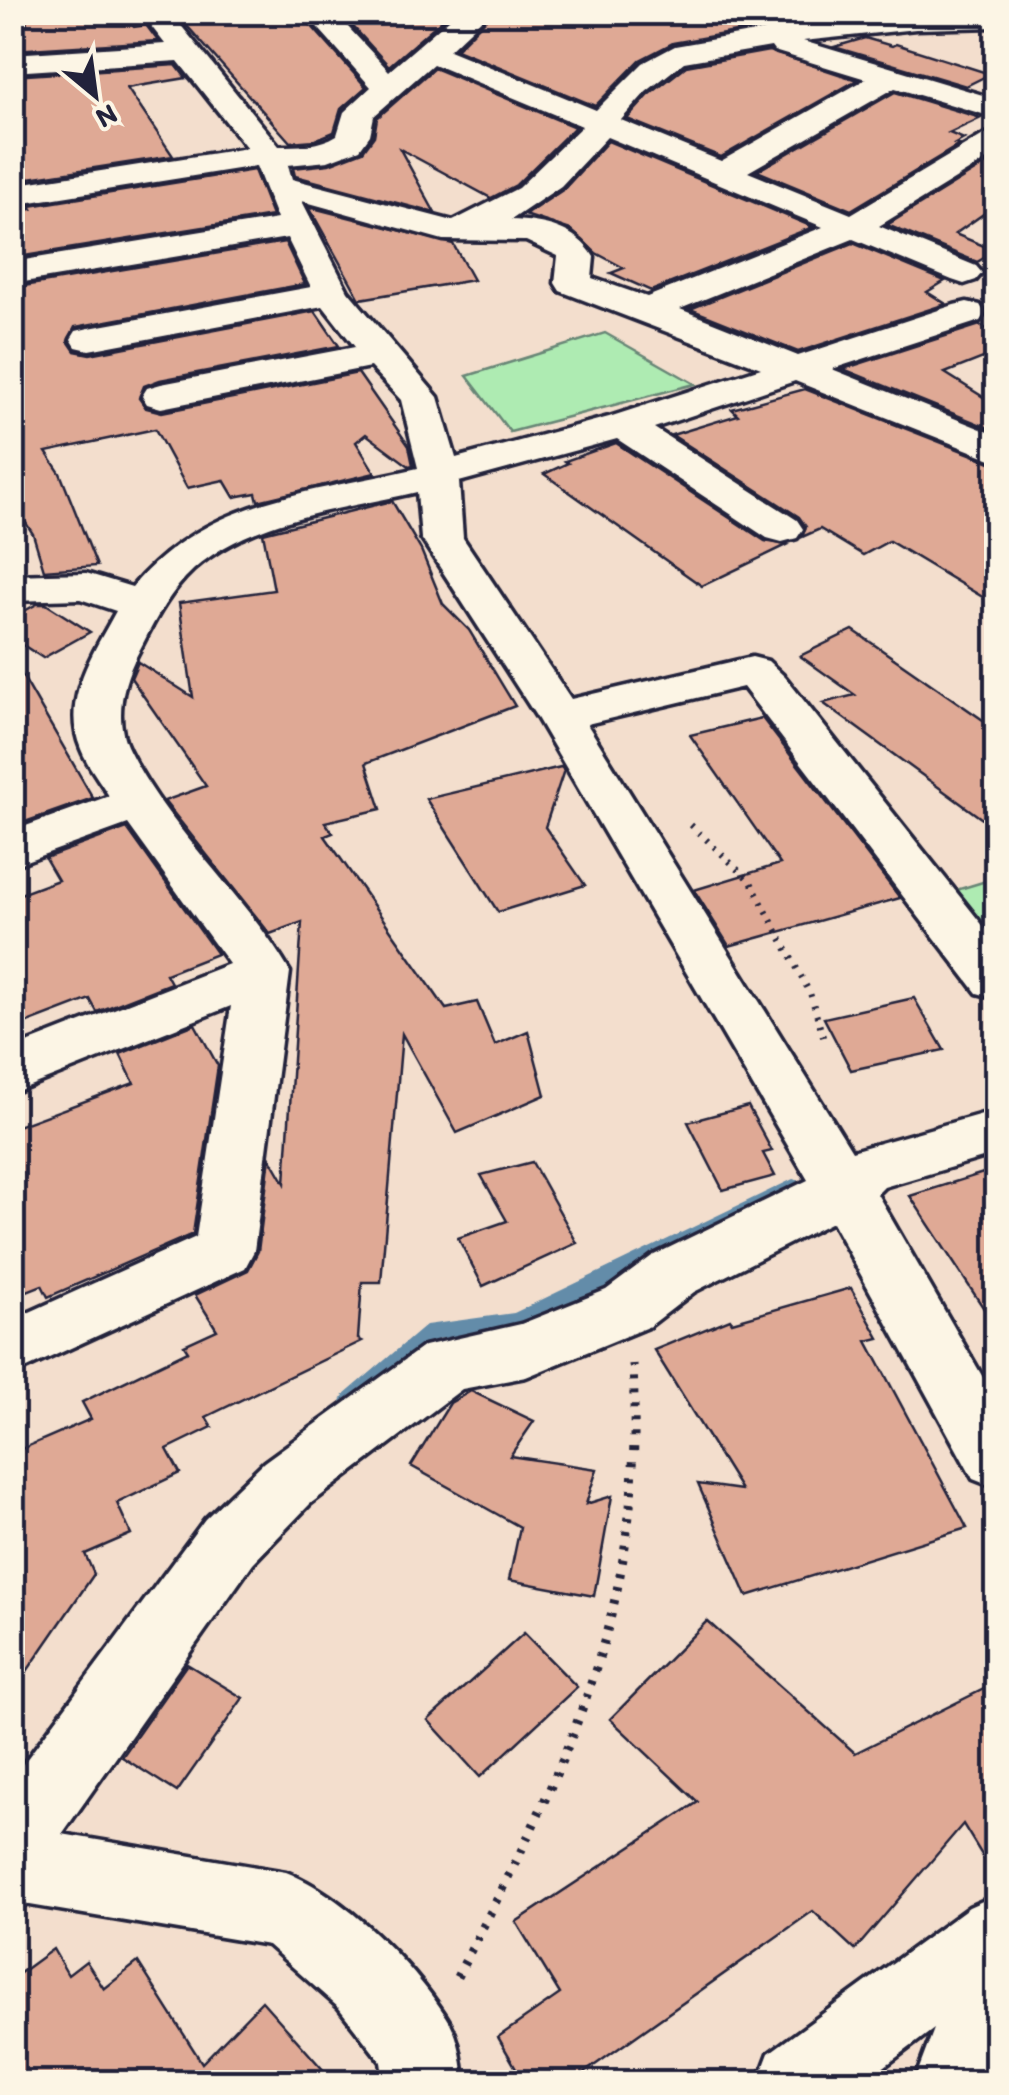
<svg xmlns="http://www.w3.org/2000/svg" width="1009" height="2095" viewBox="0 0 1009 2095" font-family="Itim,sans-serif">
	<rect width="100%" height="100%" fill="#f3decd"/>
	<filter id="ink" filterUnits="userSpaceOnUse"><feTurbulence type="fractalNoise" baseFrequency=".01" numOctaves="2"/><feDisplacementMap in="SourceGraphic" scale="20" xChannelSelector="R" yChannelSelector="G"/><feConvolveMatrix kernelMatrix="1 2 1 2 8 2 1 2 1" color-interpolation-filters="sRGB"/></filter>
	<g filter="url(#ink)">
		<g fill="#aeebb2" stroke="#688676" stroke-width="2.5">
			<polygon points="605,333 695,384 510,432 467,376"/>
			<polygon points="996,878 996,949 950,892"/>
		</g>
		<g fill="none" stroke-linecap="round" stroke-linejoin="round">
			<polygon fill="#648ca9" fill-rule="evenodd" points="793,1179 800,1181 802,1186 800,1191 524,1327 438,1339 358,1407 351,1410 344,1407 341,1401 344,1395 426,1325 514,1313"/>
		</g>
		<g fill="#dfa995" stroke="#22223b" stroke-width="2.5">
			<polygon points="24,12 94,12 96,19 124,14 134,27 146,25 158,41 13,50 12,25 27,24"/>
			<polygon points="221,12 289,12 297,22 307,21 366,87 341,109 334,132 315,140 290,142 181,19"/>
			<polygon points="385,12 451,12 389,66 349,22 362,22"/>
			<polygon points="493,12 668,12 747,30 673,43 640,60 595,106 456,49"/>
			<polygon points="865,38 892,46 896,44 990,74 966,86 834,47"/>
			<polygon points="769,51 857,80 721,157 627,119 649,95 686,66"/>
			<polygon points="176,65 186,78 127,88 173,156 16,180 12,173 12,76"/>
			<polygon points="434,68 575,127 516,185 491,198 400,149 435,213 295,176 293,168 329,164 363,151 374,136 377,118"/>
			<polygon points="895,92 981,118 949,133 964,139 955,144 959,145 851,210 757,171"/>
			<polygon points="608,141 813,227 651,291 611,273 624,268 596,253 571,230 525,215 564,189"/>
			<polygon points="996,158 996,205 955,234 996,251 977,262 887,225"/>
			<polygon points="254,170 272,216 12,258 12,213 32,209 30,206"/>
			<polygon points="309,207 453,244 473,280 360,299"/>
			<polygon points="285,242 305,284 75,327 68,341 75,351 90,354 315,311 339,346 160,380 144,386 139,398 146,408 162,412 358,373 409,446 413,465 409,466 366,434 356,442 375,473 258,501 256,493 234,497 224,480 187,488 155,429 46,452 60,473 97,566 44,570 33,534 12,501 12,288"/>
			<polygon points="853,243 945,281 927,292 946,304 798,352 690,309"/>
			<polygon points="980,325 996,335 996,353 945,373 996,405 996,431 843,369"/>
			<polygon points="805,389 996,464 996,605 889,541 863,555 820,529 802,537 806,527 799,517 672,435 738,415 732,409"/>
			<polygon points="616,443 765,541 787,545 702,586 544,474 568,463 565,461"/>
			<polygon points="392,501 421,550 443,604 469,630 515,706 366,763 381,809 325,822 333,833 325,836 446,1009 477,1002 495,1045 528,1031 545,1095 457,1133 402,1034 381,1282 362,1282 358,1339 362,1341 206,1417 212,1427 167,1449 180,1473 117,1503 131,1534 85,1554 94,1574 12,1693 12,1453 91,1419 82,1402 188,1351 184,1345 217,1330 195,1295 248,1270 258,1251 270,1157 285,1183 302,922 270,934 168,806 164,801 206,786 131,678 138,662 193,697 179,603 274,590 263,533"/>
			<polygon points="37,604 46,604 90,632 43,658 12,638 12,618"/>
			<polygon points="853,630 996,729 996,829 823,703 855,695 800,656"/>
			<polygon points="12,658 93,798 25,822 12,800"/>
			<polygon points="762,718 900,898 729,946 694,890 780,864 690,735"/>
			<polygon points="561,767 564,770 545,827 585,885 498,912 426,799"/>
			<polygon points="127,828 217,954 166,974 171,983 97,1012 90,999 12,1029 12,897 58,880 45,858"/>
			<polygon points="914,998 944,1050 851,1070 824,1018"/>
			<polygon points="195,1024 218,1066 193,1234 48,1297 42,1285 12,1297 12,1128 134,1083 120,1054"/>
			<polygon points="748,1106 772,1151 763,1153 775,1176 723,1190 688,1122"/>
			<polygon points="532,1162 577,1243 483,1286 458,1238 507,1221 481,1175"/>
			<polygon points="996,1169 996,1327 910,1196"/>
			<polygon points="851,1288 879,1338 867,1341 967,1528 747,1596 698,1484 741,1490 654,1350 730,1319 732,1322"/>
			<polygon points="471,1391 534,1421 510,1456 597,1469 586,1504 612,1496 594,1596 509,1580 520,1527 411,1466 450,1403"/>
			<polygon points="707,1621 855,1753 996,1683 996,1878 963,1824 855,1950 813,1911 571,2082 524,2082 498,2037 560,1994 516,1922 698,1802 610,1719"/>
			<polygon points="524,1633 577,1687 480,1777 428,1720"/>
			<polygon points="187,1664 243,1698 177,1792 122,1757"/>
			<polygon points="53,1949 68,1975 86,1961 104,1989 138,1962 202,2063 262,2001 334,2082 12,2082 12,1979"/>
		</g>
		<g fill="none" stroke-linecap="round" stroke-linejoin="round">
			<g stroke="#22223b" stroke-width="7">
				<g id="minor">
					<path d="M 140,12 L 170,12 L 279,146 C 300,146 319,146 337,135 L 344,112 L 371,87 L 304,12 L 334,12 L 389,71 L 457,12 L 489,12 L 449,50 L 596,110 L 643,63 L 675,46 L 817,21 L 904,12 L 996,12 L 996,27 L 916,29 L 803,41 L 996,99 L 996,118 L 895,88 L 748,172 L 851,214 L 985,134 L 996,132 L 996,154 L 879,226 L 976,266 L 982,273 L 976,280 L 964,284 L 952,280 L 853,239 L 680,309 L 798,356 L 954,305 L 967,302 L 980,305 L 985,313 L 980,321 L 832,369 L 996,435 L 996,461 L 795,381 L 654,428 L 797,520 L 803,529 L 797,538 L 782,542 L 767,538 L 617,439 L 459,482 L 463,538 L 571,699 L 752,657 L 768,661 L 785,677 L 996,942 L 996,998 L 977,993 L 743,687 L 587,724 L 852,1151 L 996,1110 L 996,1154 L 884,1187 L 877,1194 L 996,1400 L 996,1488 L 973,1479 L 832,1222 L 694,1292 L 650,1326 L 526,1377 L 462,1389 L 310,1504 L 253,1563 L 62,1834 L 286,1872 C 345,1896 411,1962 446,2016 C 459,2035 462,2060 464,2082 L 384,2082 L 381,2062 L 339,2008 L 268,1945 L 12,1902 L 12,1779 L 205,1519 L 264,1462 L 424,1346 L 521,1324 L 606,1290 L 652,1256 L 808,1180 L 536,716 L 421,538 L 417,492 C 341,510 242,518 185,578 C 164,601 151,628 137,655 C 122,683 114,721 129,750 C 170,832 244,893 290,972 L 254,1251 L 245,1268 L 12,1375 L 12,1320 L 196,1237 L 231,1006 L 12,1093 L 12,1049 L 229,964 L 128,824 L 12,866 L 12,831 L 109,796 C 100,781 87,765 81,749 C 60,700 94,652 116,611 L 80,599 L 12,601 L 12,575 L 86,573 L 132,587 C 207,498 311,493 418,468 L 401,400 L 370,367 L 161,408 L 147,404 L 142,396 L 147,388 L 161,384 L 355,347 L 323,306 L 89,350 L 76,347 L 71,339 L 76,331 L 89,328 L 311,287 L 287,238 L 12,284 L 12,262 L 277,219 L 256,166 L 12,205 L 12,185 L 247,148 L 178,61 L 12,72 L 12,54 L 165,44 ZM 771,47 L 774,51 L 866,79 L 721,161 L 621,120 L 646,92 L 684,62 ZM 433,64 L 582,126 L 518,188 L 453,221 L 292,179 L 288,165 L 328,161 L 360,149 L 370,135 L 374,116 ZM 607,137 L 823,227 L 647,297 L 592,278 L 594,257 C 577,228 543,221 511,220 L 561,186 ZM 302,201 L 443,240 L 526,241 L 558,256 L 555,283 L 560,291 L 761,368 L 609,417 L 456,458 L 438,397 L 348,291 Z"/>
					<polygon points="996,1895 994,2082 914,2082 934,2029 864,2082 758,2082 769,2053 969,1907"/>
				</g>
			</g>
			<polyline stroke="#22223b" stroke-width="6" stroke-dasharray="2.5 8" stroke-linecap="butt" points="691,825 751,882 810,993 824,1040"/>
			<path stroke="#22223b" stroke-width="9" stroke-dasharray="4 10" stroke-linecap="butt" d="M 457,1977 C 531,1835 609,1685 628,1524 C 635,1470 635,1418 633,1364"/>
			<use href="#minor" fill="#fcf5e5" fill-rule="evenodd"/>
		</g>
	</g>
	<rect width="1009" height="2095" fill="none" stroke="#fcf5e5" stroke-width="50"/>
	<rect x="25" y="25" width="959" height="2045" fill="none" stroke="#22223b" stroke-width="4" filter="url(#ink)"/>
	<g transform="translate(95 95) rotate(151)" stroke="#fcf5e5" stroke-width="8" paint-order="stroke">
	<path d="M0-8L18 38L0 25L-18 38Z" fill="#22223b"/>
	<text y="-15" font-size="28" font-weight="bold" text-anchor="middle" fill="#22223b">N</text>
	</g>
</svg>
